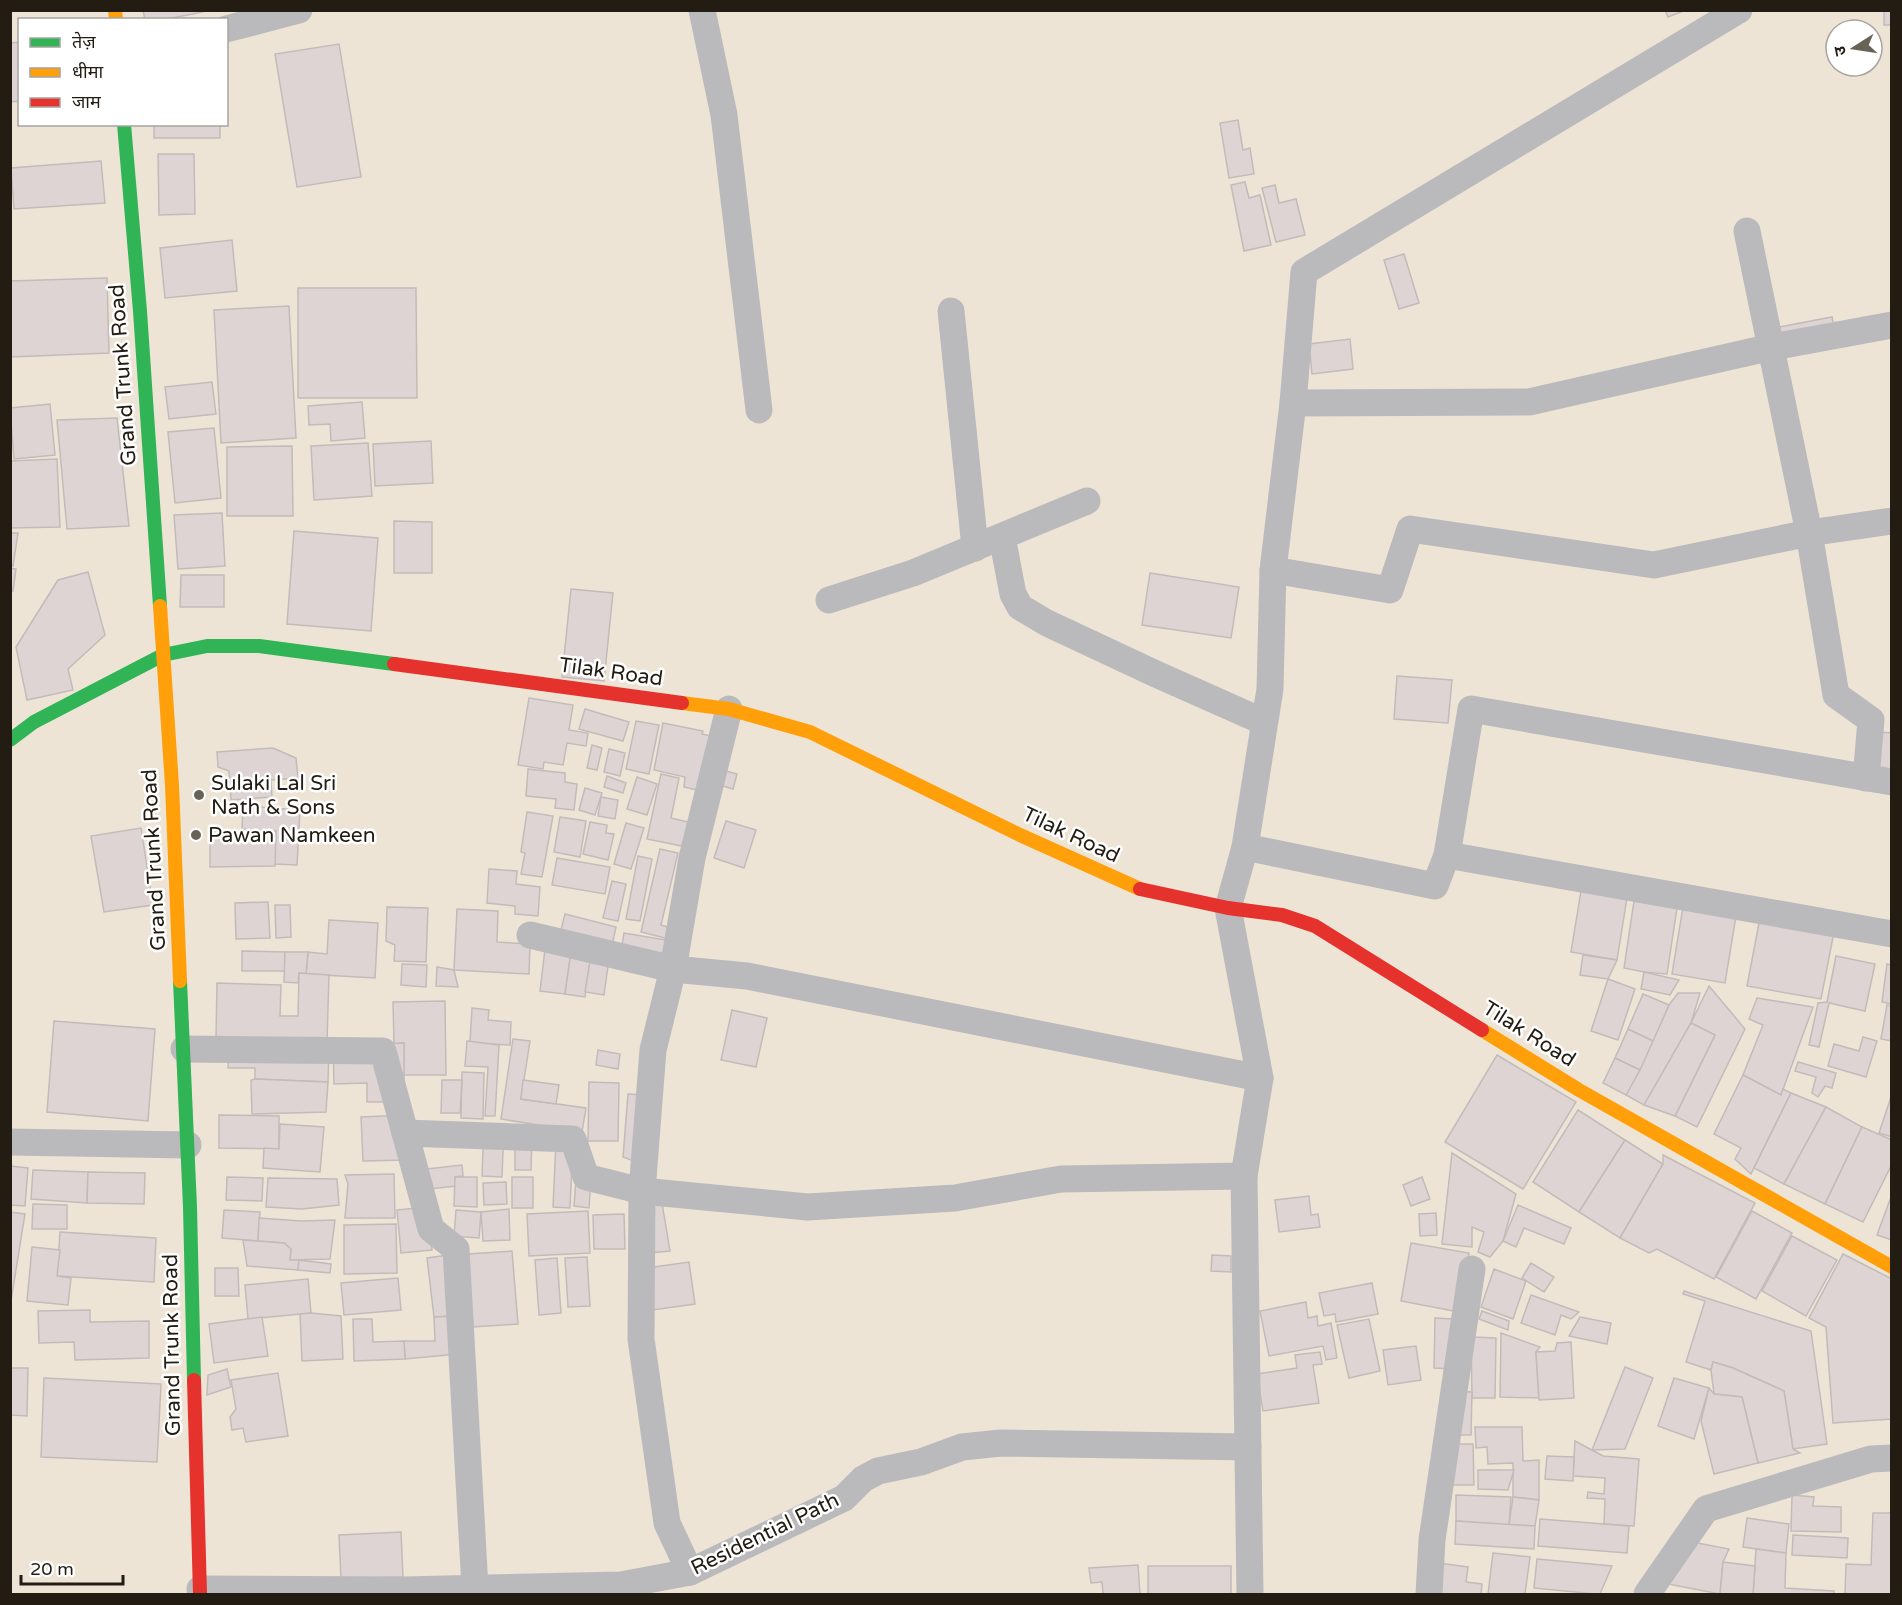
<svg xmlns="http://www.w3.org/2000/svg" width="1902" height="1605" viewBox="0 0 1902 1605" font-family="'Varela Round','Noto Sans Devanagari',sans-serif">
	<rect width="100%" height="100%" fill="#eee4d6"/>
	<g fill="#ded4d4" stroke="#c3bbb9" stroke-width="1.5">
		<polygon points="143,10 203,10 203,12 162,20 145,20"/>
		<polygon points="1665,10 1686,10 1668,17"/>
		<rect x="1884" y="10" width="8" height="15"/>
		<polygon points="20,42 20,101 10,102 10,43"/>
		<polygon points="339,44 361,177 297,187 275,54"/>
		<polygon points="1238,120 1243,150 1250,148 1254,174 1229,178 1220,123"/>
		<rect x="154" y="124" width="66" height="14"/>
		<polygon points="158,154 194,154 195,214 159,215"/>
		<polygon points="101,161 105,203 14,209 11,168"/>
		<polygon points="1245,182 1249,198 1260,195 1271,245 1244,251 1231,185"/>
		<polygon points="1275,185 1279,203 1296,199 1305,235 1276,242 1262,188"/>
		<polygon points="232,240 237,291 165,298 160,248"/>
		<polygon points="1404,254 1419,303 1399,309 1384,260"/>
		<polygon points="107,278 109,353 10,357 10,281"/>
		<polygon points="298,288 416,288 417,398 298,398"/>
		<polygon points="289,306 296,438 221,443 214,310"/>
		<polygon points="1832,317 1836,338 1778,349 1774,328"/>
		<polygon points="1350,339 1353,369 1312,374 1309,344"/>
		<polygon points="212,382 216,414 169,419 165,387"/>
		<polygon points="362,402 365,438 331,441 330,424 309,425 308,406"/>
		<polygon points="50,404 55,455 14,459 10,408"/>
		<polygon points="117,418 129,526 67,529 57,420"/>
		<polygon points="214,428 221,498 175,503 168,432"/>
		<polygon points="431,441 433,483 375,486 373,444"/>
		<polygon points="368,443 372,496 314,500 311,446"/>
		<polygon points="292,446 293,516 227,516 227,447"/>
		<polygon points="57,459 60,527 11,528 10,461"/>
		<polygon points="222,513 225,566 178,569 174,515"/>
		<polygon points="394,521 432,522 432,573 394,573"/>
		<polygon points="294,531 378,538 371,631 287,624"/>
		<polygon points="10,533 18,533 13,566 10,565"/>
		<polygon points="10,568 16,569 13,591 10,591"/>
		<polygon points="88,572 105,635 68,669 73,690 27,700 16,647 58,580"/>
		<polygon points="1150,573 1239,587 1231,638 1142,625"/>
		<polygon points="181,575 224,575 224,607 180,607"/>
		<polygon points="571,589 613,593 604,681 562,677"/>
		<polygon points="1397,676 1452,680 1448,723 1394,719"/>
		<polygon points="529,698 573,705 569,730 588,733 586,746 567,743 563,765 544,762 543,769 518,765"/>
		<polygon points="585,709 629,722 623,741 579,729"/>
		<polygon points="636,721 659,725 649,774 626,769"/>
		<polygon points="663,723 703,731 702,734 715,737 704,792 684,787 685,777 654,770"/>
		<polygon points="1879,732 1892,733 1892,774 1874,772"/>
		<polygon points="592,745 602,748 597,770 587,768"/>
		<polygon points="273,748 296,758 298,778 271,780 272,797 231,800 229,771 218,767 217,752"/>
		<polygon points="609,749 625,753 620,776 604,772"/>
		<polygon points="528,769 565,773 565,782 577,784 574,810 555,808 556,799 526,796"/>
		<polygon points="719,769 737,774 733,789 716,784"/>
		<polygon points="661,774 679,778 671,818 692,823 687,847 647,839"/>
		<polygon points="607,776 626,783 623,793 604,787"/>
		<polygon points="637,777 657,784 647,815 627,809"/>
		<polygon points="585,788 602,793 595,815 579,810"/>
		<polygon points="601,797 618,800 615,819 598,816"/>
		<polygon points="243,806 300,810 297,865 274,864 276,831 242,829"/>
		<polygon points="527,812 553,816 542,877 521,874 525,853 521,852"/>
		<polygon points="560,817 586,821 580,857 554,852"/>
		<polygon points="726,821 756,830 744,868 714,858"/>
		<polygon points="590,822 607,825 606,833 614,834 608,860 583,854"/>
		<polygon points="626,823 644,828 631,869 614,864"/>
		<polygon points="141,828 153,905 104,912 91,836"/>
		<polygon points="276,831 275,866 210,867 210,832"/>
		<polygon points="660,849 678,853 661,925 671,928 669,939 641,932"/>
		<polygon points="638,856 652,859 640,921 626,919"/>
		<polygon points="557,858 610,867 605,894 552,885"/>
		<polygon points="489,869 517,871 516,884 540,887 538,916 515,914 515,906 487,903"/>
		<polygon points="612,881 626,884 618,921 603,918"/>
		<polygon points="1581,891 1627,898 1617,960 1571,952"/>
		<polygon points="1634,901 1677,908 1667,974 1644,972 1624,968"/>
		<polygon points="268,902 270,938 236,939 235,903"/>
		<polygon points="275,905 290,905 291,937 276,938"/>
		<polygon points="387,907 428,908 426,962 394,961 395,945 386,941"/>
		<polygon points="1683,907 1736,916 1725,983 1672,974"/>
		<polygon points="457,909 498,911 497,942 530,944 529,974 454,970"/>
		<polygon points="565,914 616,927 611,950 561,930"/>
		<polygon points="1760,918 1834,932 1821,999 1747,986"/>
		<polygon points="329,920 378,923 375,978 306,974 308,952 327,954"/>
		<polygon points="624,933 666,940 662,959 621,952"/>
		<polygon points="545,949 571,952 565,994 540,991"/>
		<polygon points="242,951 285,952 285,971 242,971"/>
		<polygon points="285,952 308,952 306,974 299,973 298,983 284,982"/>
		<polygon points="571,952 591,955 585,997 565,994"/>
		<polygon points="591,955 608,966 604,995 585,992"/>
		<polygon points="1583,955 1617,960 1608,979 1580,975"/>
		<polygon points="1836,956 1875,964 1865,1011 1829,1003 1819,1047 1809,1045 1818,1003 1827,1002"/>
		<polygon points="402,964 427,965 426,987 401,985"/>
		<polygon points="1887,964 1892,965 1892,1004 1882,1002"/>
		<polygon points="437,967 454,970 458,987 436,986"/>
		<polygon points="1644,972 1679,980 1670,995 1641,989"/>
		<polygon points="299,973 329,975 327,1041 216,1038 217,983 281,985 280,1016 298,1016"/>
		<polygon points="1608,979 1635,989 1618,1040 1591,1031"/>
		<polygon points="1709,986 1745,1029 1697,1127 1675,1116 1715,1035 1691,1023"/>
		<polygon points="1678,993 1700,993 1691,1023 1644,1105 1626,1095 1669,1005"/>
		<polygon points="1643,994 1669,1005 1653,1041 1628,1029"/>
		<polygon points="1757,998 1813,1007 1781,1095 1743,1075 1763,1025 1749,1019"/>
		<polygon points="445,1001 446,1075 404,1075 404,1043 394,1044 393,1002"/>
		<polygon points="1887,1005 1892,1006 1892,1041 1881,1039"/>
		<polygon points="472,1008 489,1010 488,1020 511,1022 510,1045 470,1043"/>
		<polygon points="732,1010 767,1018 756,1067 721,1060"/>
		<polygon points="54,1021 155,1029 148,1121 47,1112"/>
		<polygon points="1691,1023 1715,1035 1675,1116 1644,1105"/>
		<polygon points="1628,1029 1653,1041 1640,1070 1615,1058"/>
		<polygon points="1863,1037 1877,1041 1866,1077 1828,1066 1834,1044 1859,1051"/>
		<polygon points="513,1039 530,1041 521,1099 586,1108 582,1132 501,1119"/>
		<polygon points="467,1041 499,1045 495,1116 485,1116 488,1067 465,1066"/>
		<polygon points="404,1043 404,1102 367,1102 367,1083 334,1084 333,1045"/>
		<polygon points="229,1045 329,1048 328,1082 255,1079 255,1068 228,1068"/>
		<polygon points="598,1050 620,1054 618,1069 596,1065"/>
		<polygon points="1497,1055 1576,1102 1523,1189 1445,1142"/>
		<polygon points="1615,1058 1640,1070 1626,1095 1603,1083"/>
		<polygon points="1798,1062 1836,1073 1832,1088 1825,1086 1818,1097 1812,1093 1816,1077 1795,1071"/>
		<polygon points="462,1072 484,1073 483,1119 461,1118"/>
		<polygon points="1743,1075 1781,1095 1783,1089 1791,1093 1751,1174 1735,1159 1741,1148 1714,1134"/>
		<polygon points="255,1079 328,1082 326,1112 252,1114 251,1080"/>
		<polygon points="442,1080 462,1080 460,1113 441,1113"/>
		<polygon points="523,1080 559,1085 556,1104 521,1099"/>
		<polygon points="589,1082 619,1083 618,1141 588,1141"/>
		<polygon points="1791,1093 1826,1107 1784,1184 1754,1168"/>
		<polygon points="628,1094 644,1095 639,1163 623,1157"/>
		<polygon points="1892,1094 1892,1137 1879,1133"/>
		<polygon points="1826,1107 1862,1127 1825,1204 1784,1184"/>
		<polygon points="1578,1110 1625,1140 1579,1212 1533,1182"/>
		<polygon points="219,1115 279,1116 279,1149 219,1148"/>
		<polygon points="406,1115 407,1160 363,1161 361,1117"/>
		<polygon points="280,1124 324,1127 320,1172 263,1168 264,1148 279,1149"/>
		<polygon points="484,1125 504,1126 502,1177 482,1176"/>
		<polygon points="1862,1127 1892,1140 1892,1164 1863,1222 1825,1204"/>
		<polygon points="515,1134 532,1135 531,1170 515,1170"/>
		<polygon points="1625,1140 1663,1164 1620,1238 1579,1212"/>
		<polygon points="556,1141 573,1142 570,1208 553,1207"/>
		<polygon points="1452,1153 1516,1194 1503,1241 1490,1257 1478,1252 1484,1232 1472,1227 1472,1247 1442,1244"/>
		<polygon points="1663,1155 1755,1203 1714,1279 1657,1249 1649,1253 1620,1238 1663,1164"/>
		<polygon points="462,1165 463,1176 455,1177 456,1186 429,1189 427,1169"/>
		<polygon points="10,1166 28,1168 25,1206 10,1205"/>
		<polygon points="33,1170 88,1172 87,1203 31,1199"/>
		<polygon points="88,1172 145,1173 144,1204 87,1203"/>
		<polygon points="394,1174 395,1218 345,1218 348,1184 345,1175"/>
		<polygon points="227,1177 263,1178 262,1201 226,1200"/>
		<polygon points="455,1177 477,1177 477,1207 454,1206"/>
		<rect x="512" y="1177" width="21" height="31"/>
		<polygon points="1422,1177 1430,1199 1411,1206 1403,1185"/>
		<polygon points="268,1178 337,1179 339,1205 302,1209 266,1207"/>
		<polygon points="576,1179 591,1180 589,1208 574,1206"/>
		<polygon points="506,1182 507,1204 484,1205 483,1183"/>
		<polygon points="1892,1194 1892,1240 1877,1235"/>
		<polygon points="644,1196 661,1197 670,1251 650,1253"/>
		<polygon points="1309,1196 1311,1215 1318,1214 1320,1227 1279,1232 1275,1200"/>
		<polygon points="33,1204 67,1205 67,1229 32,1229"/>
		<polygon points="1518,1205 1571,1228 1564,1244 1524,1228 1516,1247 1503,1241"/>
		<polygon points="428,1207 432,1250 401,1253 397,1210"/>
		<polygon points="509,1209 510,1240 483,1241 481,1212"/>
		<polygon points="224,1210 260,1212 258,1241 222,1238"/>
		<polygon points="456,1210 481,1212 479,1238 454,1236"/>
		<polygon points="588,1211 590,1253 529,1256 527,1214"/>
		<polygon points="1752,1211 1792,1233 1756,1299 1716,1277"/>
		<polygon points="10,1212 25,1214 10,1307"/>
		<polygon points="1436,1213 1437,1235 1420,1236 1419,1214"/>
		<polygon points="624,1214 625,1249 594,1249 593,1215"/>
		<polygon points="259,1218 301,1221 335,1220 330,1259 290,1260 291,1249 284,1243 258,1241"/>
		<polygon points="396,1224 397,1273 344,1274 344,1225"/>
		<polygon points="60,1232 156,1238 154,1282 57,1276"/>
		<polygon points="1792,1236 1837,1260 1806,1316 1762,1291"/>
		<polygon points="243,1240 284,1243 291,1249 290,1260 299,1260 298,1270 247,1266"/>
		<polygon points="1411,1243 1469,1253 1459,1312 1401,1301"/>
		<polygon points="32,1247 60,1250 57,1276 71,1278 68,1305 27,1301"/>
		<polygon points="512,1251 518,1324 473,1327 468,1254"/>
		<polygon points="455,1254 456,1316 434,1317 427,1258"/>
		<polygon points="1843,1254 1892,1279 1892,1419 1833,1423 1826,1327 1809,1318"/>
		<polygon points="1212,1255 1231,1256 1231,1272 1211,1271"/>
		<polygon points="587,1257 590,1306 568,1307 565,1258"/>
		<polygon points="557,1258 561,1313 539,1315 535,1260"/>
		<polygon points="299,1260 331,1264 330,1273 298,1270"/>
		<polygon points="689,1262 695,1304 652,1310 647,1268"/>
		<polygon points="1531,1263 1554,1277 1544,1292 1522,1278"/>
		<polygon points="215,1268 238,1268 239,1296 215,1296"/>
		<polygon points="1494,1269 1526,1281 1513,1319 1481,1307"/>
		<polygon points="398,1278 401,1310 344,1315 341,1283"/>
		<polygon points="308,1279 311,1313 248,1319 245,1285"/>
		<polygon points="1372,1283 1378,1314 1336,1322 1335,1314 1324,1316 1319,1293"/>
		<polygon points="1684,1291 1811,1331 1827,1444 1793,1449 1784,1391 1733,1368 1713,1362 1711,1370 1686,1362 1705,1301 1683,1294"/>
		<polygon points="1531,1295 1579,1312 1571,1319 1561,1315 1555,1335 1521,1323"/>
		<polygon points="1306,1302 1308,1318 1317,1316 1318,1326 1331,1323 1337,1358 1326,1360 1323,1346 1269,1356 1260,1311"/>
		<polygon points="90,1310 90,1322 149,1321 149,1358 75,1360 74,1342 39,1343 38,1311"/>
		<polygon points="1482,1311 1509,1321 1508,1330 1479,1319"/>
		<polygon points="311,1313 341,1316 343,1359 302,1361 300,1314"/>
		<polygon points="456,1316 458,1354 405,1359 404,1341 435,1341 434,1317"/>
		<polygon points="262,1317 268,1356 214,1363 209,1324"/>
		<polygon points="1580,1317 1611,1323 1607,1344 1569,1336"/>
		<polygon points="1435,1318 1453,1319 1452,1369 1434,1368"/>
		<polygon points="353,1319 372,1319 373,1342 404,1341 405,1359 354,1361"/>
		<polygon points="1369,1319 1380,1371 1349,1378 1337,1325"/>
		<polygon points="1501,1333 1540,1347 1536,1352 1539,1398 1500,1397"/>
		<polygon points="1471,1337 1496,1338 1495,1398 1472,1398"/>
		<polygon points="1571,1342 1574,1398 1539,1400 1536,1352 1555,1351 1557,1343"/>
		<polygon points="1416,1346 1421,1380 1388,1385 1383,1350"/>
		<polygon points="1320,1352 1322,1364 1313,1365 1319,1403 1263,1411 1257,1374 1297,1368 1295,1355"/>
		<polygon points="1713,1362 1733,1368 1784,1391 1793,1449 1800,1453 1758,1463 1742,1397 1714,1394 1711,1370"/>
		<polygon points="1625,1367 1653,1378 1625,1449 1592,1450"/>
		<polygon points="10,1368 28,1368 27,1416 10,1415"/>
		<polygon points="227,1369 231,1387 207,1395 208,1375"/>
		<polygon points="278,1373 288,1436 246,1442 243,1428 232,1430 230,1417 236,1409 231,1380"/>
		<polygon points="44,1378 161,1384 157,1462 41,1457"/>
		<polygon points="1674,1378 1709,1388 1694,1439 1658,1426"/>
		<polygon points="1709,1388 1714,1394 1742,1397 1758,1463 1714,1474 1701,1421"/>
		<polygon points="1457,1391 1472,1392 1471,1435 1456,1435"/>
		<polygon points="1475,1427 1522,1427 1523,1461 1539,1460 1539,1500 1513,1497 1513,1463 1488,1464 1487,1447 1476,1448"/>
		<polygon points="1575,1441 1603,1456 1639,1459 1634,1526 1604,1524 1605,1499 1587,1498 1588,1492 1604,1494 1605,1478 1573,1476"/>
		<polygon points="1451,1444 1473,1444 1474,1485 1452,1485"/>
		<polygon points="1547,1456 1574,1457 1573,1481 1545,1479"/>
		<polygon points="1478,1470 1514,1470 1508,1490 1478,1489"/>
		<polygon points="1456,1495 1511,1497 1509,1525 1456,1521"/>
		<polygon points="1792,1495 1814,1497 1813,1506 1841,1507 1841,1532 1791,1531"/>
		<polygon points="1513,1497 1539,1500 1535,1526 1509,1525"/>
		<polygon points="1873,1513 1892,1513 1892,1594 1845,1594 1846,1564 1871,1565"/>
		<polygon points="1747,1518 1789,1524 1786,1553 1743,1547"/>
		<polygon points="1540,1519 1629,1526 1627,1553 1538,1546"/>
		<polygon points="1456,1521 1535,1526 1534,1549 1455,1544"/>
		<polygon points="401,1532 403,1577 341,1579 339,1535"/>
		<polygon points="1793,1535 1848,1538 1847,1558 1792,1555"/>
		<polygon points="1692,1542 1729,1549 1723,1562 1720,1594 1663,1583"/>
		<polygon points="1756,1549 1786,1553 1785,1588 1834,1591 1834,1594 1753,1594"/>
		<polygon points="1493,1553 1530,1557 1525,1594 1531,1594 1488,1594"/>
		<polygon points="1537,1559 1612,1566 1600,1594 1596,1594 1534,1588"/>
		<polygon points="1723,1562 1755,1566 1753,1594 1720,1594"/>
		<polygon points="1438,1563 1468,1567 1466,1582 1482,1584 1481,1594 1434,1594"/>
		<polygon points="1138,1565 1140,1594 1103,1594 1102,1582 1091,1583 1089,1568"/>
		<rect x="1148" y="1566" width="83" height="28"/>
	</g>
	<g fill="none" stroke-linecap="round" stroke-linejoin="round">
		<g stroke="#bababc" stroke-width="27">
			<polyline points="702,10 724,115 759,410"/>
			<polyline points="226,29 299,10"/>
			<polyline points="1747,231 1809,533 1836,695 1871,720 1866,778"/>
			<polyline points="951,311 975,548"/>
			<polyline points="1293,403 1529,402 1772,347 1892,325"/>
			<polyline points="1002,537 1013,594 1020,607 1047,623 1156,674 1264,722"/>
			<polyline points="1273,570 1390,590 1410,529 1654,565 1809,533 1892,521"/>
			<polyline points="829,600 913,573 1087,501"/>
			<polyline points="1245,847 1435,886 1447,855 1892,934"/>
			<polyline points="1447,855 1471,709 1892,782"/>
			<polyline points="530,935 673,969 747,976 1260,1078"/>
			<polyline points="184,1049 383,1051 431,1229 456,1249 475,1588"/>
			<polyline points="405,1133 573,1139 586,1177 642,1191 808,1207 955,1198 1061,1179 1244,1176"/>
			<polyline points="10,1142 188,1145"/>
			<polyline points="690,1572 667,1523 641,1339 642,1191 653,1050 673,969 692,858 729,709"/>
			<polyline points="200,1589 403,1590 621,1585 690,1572 844,1498 863,1479 878,1471 921,1462 962,1447 1001,1443 1248,1447"/>
			<polyline points="1250,1594 1244,1176 1260,1078 1228,908 1245,847 1270,689 1273,570 1293,403 1304,272 1739,10"/>
			<polyline points="1429,1594 1432,1540 1472,1269"/>
			<polyline points="1647,1594 1706,1509 1871,1459 1892,1458"/>
		</g>
		<g stroke="#30b455" stroke-width="14">
			<polyline points="124,124 140,311 160,606"/>
			<polyline points="10,740 34,722 163,655 207,646 259,646 394,664"/>
			<polyline points="180,981 190,1207 194,1380"/>
		</g>
		<g stroke="#ff9f0a" stroke-width="14">
			<polyline points="115,10 116,20"/>
			<polyline points="160,606 172,785 180,981"/>
			<polyline points="682,703 729,709 810,732 1020,835 1140,889"/>
			<polyline points="1482,1030 1579,1090 1892,1267"/>
		</g>
		<g stroke="#e5322d" stroke-width="14">
			<polyline points="394,664 682,703"/>
			<polyline points="1140,889 1228,908 1282,915 1315,926 1482,1030"/>
			<polyline points="194,1380 200,1594"/>
		</g>
	</g>
	<g fill="#696257" stroke="#fff" stroke-width="2">
		<circle cx="199" cy="795" r="6"/>
		<circle cx="196" cy="835" r="6"/>
	</g>
	<g text-anchor="middle" dominant-baseline="central" stroke-width="5" stroke-linejoin="round" paint-order="stroke">
		<g font-size="21" fill="#221c12" stroke="#fff">
			<text transform="translate(123 375) rotate(-94)">Grand Trunk Road</text>
			<text transform="translate(611 672) rotate(8)">Tilak Road</text>
			<text transform="translate(1071 835) rotate(25)">Tilak Road</text>
			<text transform="translate(154 860) rotate(-93)">Grand Trunk Road</text>
			<text transform="translate(1529 1034) rotate(32)">Tilak Road</text>
			<text transform="translate(172 1345) rotate(-91)">Grand Trunk Road</text>
			<text transform="translate(765 1534) rotate(-26)">Residential Path</text>
		</g>
		<g font-size="21" fill="#221c12" stroke="#fff" text-anchor="start">
			<text x="211" y="783">Sulaki Lal Sri<tspan x="211" dy="24">Nath &amp; Sons</tspan></text>
			<text x="208" y="835">Pawan Namkeen</text>
		</g>
	</g>
	<rect width="1902" height="1605" fill="none" stroke="#221c12" stroke-width="24"/>
	<rect x="18" y="18" width="210" height="108" fill="#ffffff" stroke="#a7a4a0" stroke-width="1.5"/>
	<rect x="30" y="38" width="30" height="9" fill="#30b455" stroke="#a7a4a0" stroke-width="1.5"/>
	<text x="72" y="48" font-size="18" fill="#221c12">तेज़</text>
	<rect x="30" y="68" width="30" height="9" fill="#ff9f0a" stroke="#a7a4a0" stroke-width="1.5"/>
	<text x="72" y="78" font-size="18" fill="#221c12">धीमा</text>
	<rect x="30" y="98" width="30" height="9" fill="#e5322d" stroke="#a7a4a0" stroke-width="1.5"/>
	<text x="72" y="108" font-size="18" fill="#221c12">जाम</text>
	<g transform="translate(1854 48) rotate(258)"><circle r="28" fill="#ffffff" stroke="#a7a4a0" stroke-width="1.5"/>
	<path d="M0-4.5L10 22L0 15L-10 22Z" fill="#696257"/>
	<text y="-9" font-size="16" font-weight="bold" text-anchor="middle" fill="#221c12">उ</text>
	</g>
	<path d="M21 1575v9h102v-9" fill="none" stroke="#221c12" stroke-width="3"/>
	<text x="30" y="1575" font-size="18" fill="#221c12" stroke="#ffffff" stroke-width="4.5" paint-order="stroke">20 m</text>
</svg>
